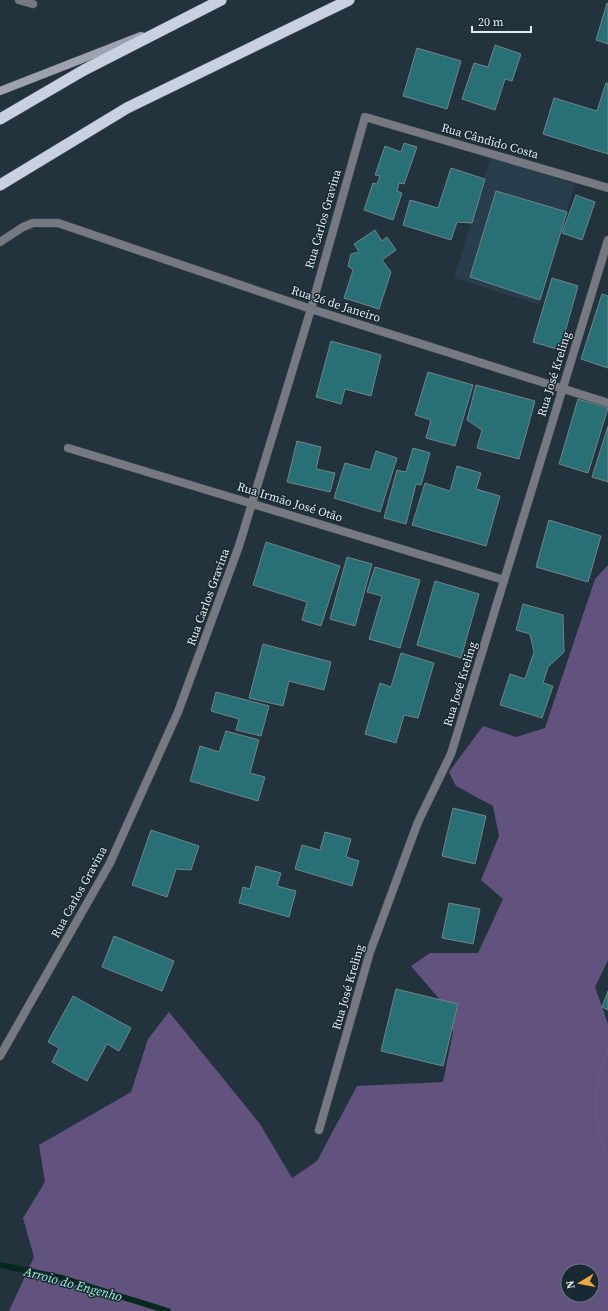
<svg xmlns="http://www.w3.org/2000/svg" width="608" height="1311" viewBox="0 0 608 1311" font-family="'Source Serif 4',serif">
	<rect width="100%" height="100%" fill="#23333d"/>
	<polygon fill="#283e4c" points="491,158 575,184 538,304 454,278"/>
	<path fill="#62537e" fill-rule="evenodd" d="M 608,565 L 608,960 L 595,987 L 608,1024 L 608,1311 L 9,1311 L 34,1257 L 23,1218 L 45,1182 L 39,1145 L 131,1092 L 148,1039 L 169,1012 L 260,1124 L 292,1178 L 317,1161 L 357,1086 L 443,1082 L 453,1032 L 442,1002 L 411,966 L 430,953 L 478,953 L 503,899 L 481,880 L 499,836 L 493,806 L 456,786 L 449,772 L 483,726 L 516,737 L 545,728 L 595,579 ZM 568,1271 L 592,1271 L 592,1295 L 568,1295 Z"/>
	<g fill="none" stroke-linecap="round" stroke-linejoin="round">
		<polyline stroke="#07281f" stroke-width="6" points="0,1265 62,1278 168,1311"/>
	</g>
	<g fill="#287076" stroke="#6e8688">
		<polygon points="607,3 608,4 608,44 596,40"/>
		<polygon points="495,45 521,54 512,81 505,79 495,110 462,99 474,63 488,67"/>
		<polygon points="417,48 461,61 447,109 403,96"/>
		<polygon points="606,83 608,83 608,154 543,134 554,98 597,111"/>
		<polygon points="404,143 417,147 404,184 399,183 397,191 402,193 393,220 364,210 373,183 377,184 380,176 375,175 385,146 401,152"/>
		<polygon points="451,168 485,179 472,223 457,222 451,240 403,225 410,200 438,208"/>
		<polygon points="496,191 567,212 540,300 470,277"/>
		<polygon points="576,195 595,202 582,240 562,233"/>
		<polygon points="375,230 382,241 387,237 396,250 382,260 391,272 379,309 344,298 353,270 348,266 351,254 359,252 354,244"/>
		<polygon points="552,278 578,286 560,350 533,342"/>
		<polygon points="602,294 608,296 608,368 581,359"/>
		<polygon points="331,341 381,355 371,396 345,389 341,404 316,397"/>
		<polygon points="428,372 473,385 455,446 426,438 431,420 415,415"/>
		<polygon points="476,385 535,401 519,459 477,448 482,430 467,420"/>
		<polygon points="578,399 608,408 588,473 559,464"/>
		<polygon points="608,426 608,482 592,477"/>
		<polygon points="297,441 321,447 316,469 335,473 330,492 287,482"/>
		<polygon points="413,448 430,453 421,485 416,484 406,524 384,518 397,470 406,472"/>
		<polygon points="376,451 397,458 380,512 334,498 345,463 370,470"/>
		<polygon points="457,466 481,473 476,489 500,496 486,546 412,525 425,483 450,491"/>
		<polygon points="549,520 601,536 588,582 536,567"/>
		<polygon points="266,542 340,566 321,626 302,620 307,602 253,585"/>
		<polygon points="347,557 372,564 355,626 330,619"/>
		<polygon points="375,567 420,580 400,648 369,639 382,596 367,592"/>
		<polygon points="435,581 479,594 461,658 417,645"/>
		<polygon points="523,604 563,615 564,652 548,667 543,683 553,686 542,718 500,705 510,674 525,679 534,652 530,634 516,630"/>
		<polygon points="263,644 331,662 324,690 289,681 283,706 249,698"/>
		<polygon points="401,653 434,663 418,718 404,715 396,743 365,734 380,683 391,687"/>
		<polygon points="216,692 269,706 261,736 236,730 239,719 211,711"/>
		<polygon points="226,731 259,740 250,773 265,777 258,801 190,781 200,746 219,752"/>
		<polygon points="453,808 486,816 475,864 442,856"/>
		<polygon points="151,830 199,846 191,870 176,869 167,897 132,885"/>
		<polygon points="325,832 351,839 346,857 359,861 352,886 295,869 302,845 320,850"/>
		<polygon points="256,866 281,873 277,886 296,891 289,917 239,903 243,887 250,889"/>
		<polygon points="449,903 480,909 473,944 442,938"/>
		<polygon points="114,936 174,961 162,991 102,967"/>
		<polygon points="396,989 458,1004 443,1066 381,1051"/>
		<polygon points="608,991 608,1010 602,1007"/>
		<polygon points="73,996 131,1028 119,1051 107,1044 87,1081 52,1062 59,1048 48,1042"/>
	</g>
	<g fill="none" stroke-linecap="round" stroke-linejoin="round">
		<g stroke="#41505a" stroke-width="9">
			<g id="minor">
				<polyline points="19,0 33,4"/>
				<polyline points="68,448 504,580"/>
				<polyline points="0,1056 110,863 178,712 239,546 311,309 365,117 608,188"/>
				<polyline points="319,1130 370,952 418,822 451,754 608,240"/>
			</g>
		</g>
		<g stroke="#41505a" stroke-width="9">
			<polyline id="tertiary" points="0,242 23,227 33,223 58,223 311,309 608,403"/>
		</g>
		<g stroke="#41505a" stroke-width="9">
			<polyline id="secondary" points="0,91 141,36"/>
		</g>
		<g stroke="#41505a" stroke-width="12">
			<g id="trunk">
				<polyline points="0,119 84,70 221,0"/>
				<polyline points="0,185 127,108 349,0"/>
			</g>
		</g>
		<path stroke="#5f6d76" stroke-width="2.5" stroke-dasharray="1 3" stroke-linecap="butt" d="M 608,1051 C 605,1060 600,1070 598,1080 C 595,1100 596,1139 608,1156"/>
		<use href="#minor" stroke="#767981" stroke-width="8"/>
		<use href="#tertiary" stroke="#767981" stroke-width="8"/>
		<use href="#secondary" stroke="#9da2ae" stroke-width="8"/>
		<use href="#trunk" stroke="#c8d0e1" stroke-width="11"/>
	</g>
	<g text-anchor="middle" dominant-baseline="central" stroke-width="3" stroke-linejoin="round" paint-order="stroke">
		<g font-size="12" fill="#e0eaf1" stroke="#192933">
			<text transform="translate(490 141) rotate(16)">Rua Cândido Costa</text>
			<text transform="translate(323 219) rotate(-74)">Rua Carlos Gravina</text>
			<text transform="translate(336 304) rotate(18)">Rua 26 de Janeiro</text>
			<text transform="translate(554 374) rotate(-73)">Rua José Kreling</text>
			<text transform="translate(290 502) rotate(17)">Rua Irmão José Otão</text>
			<text transform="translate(208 597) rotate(-70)">Rua Carlos Gravina</text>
			<text transform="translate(460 684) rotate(-73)">Rua José Kreling</text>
			<text transform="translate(79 892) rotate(-61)">Rua Carlos Gravina</text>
			<text transform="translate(348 987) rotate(-74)">Rua José Kreling</text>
		</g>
		<g font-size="13" font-style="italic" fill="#99f7d7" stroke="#192933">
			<text transform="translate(73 1284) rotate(15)">Arroio do Engenho</text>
		</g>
	</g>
	<g transform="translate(580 1283) rotate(260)"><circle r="19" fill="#192933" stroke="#69767f"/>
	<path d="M0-3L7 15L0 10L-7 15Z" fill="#eea73d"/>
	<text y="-6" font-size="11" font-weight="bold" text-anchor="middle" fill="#e0eaf1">N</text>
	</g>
	<path d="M472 26v6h59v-6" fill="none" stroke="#e0eaf1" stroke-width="2"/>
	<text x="478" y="26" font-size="12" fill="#e0eaf1" stroke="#192933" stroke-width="3" paint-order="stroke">20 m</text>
</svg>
